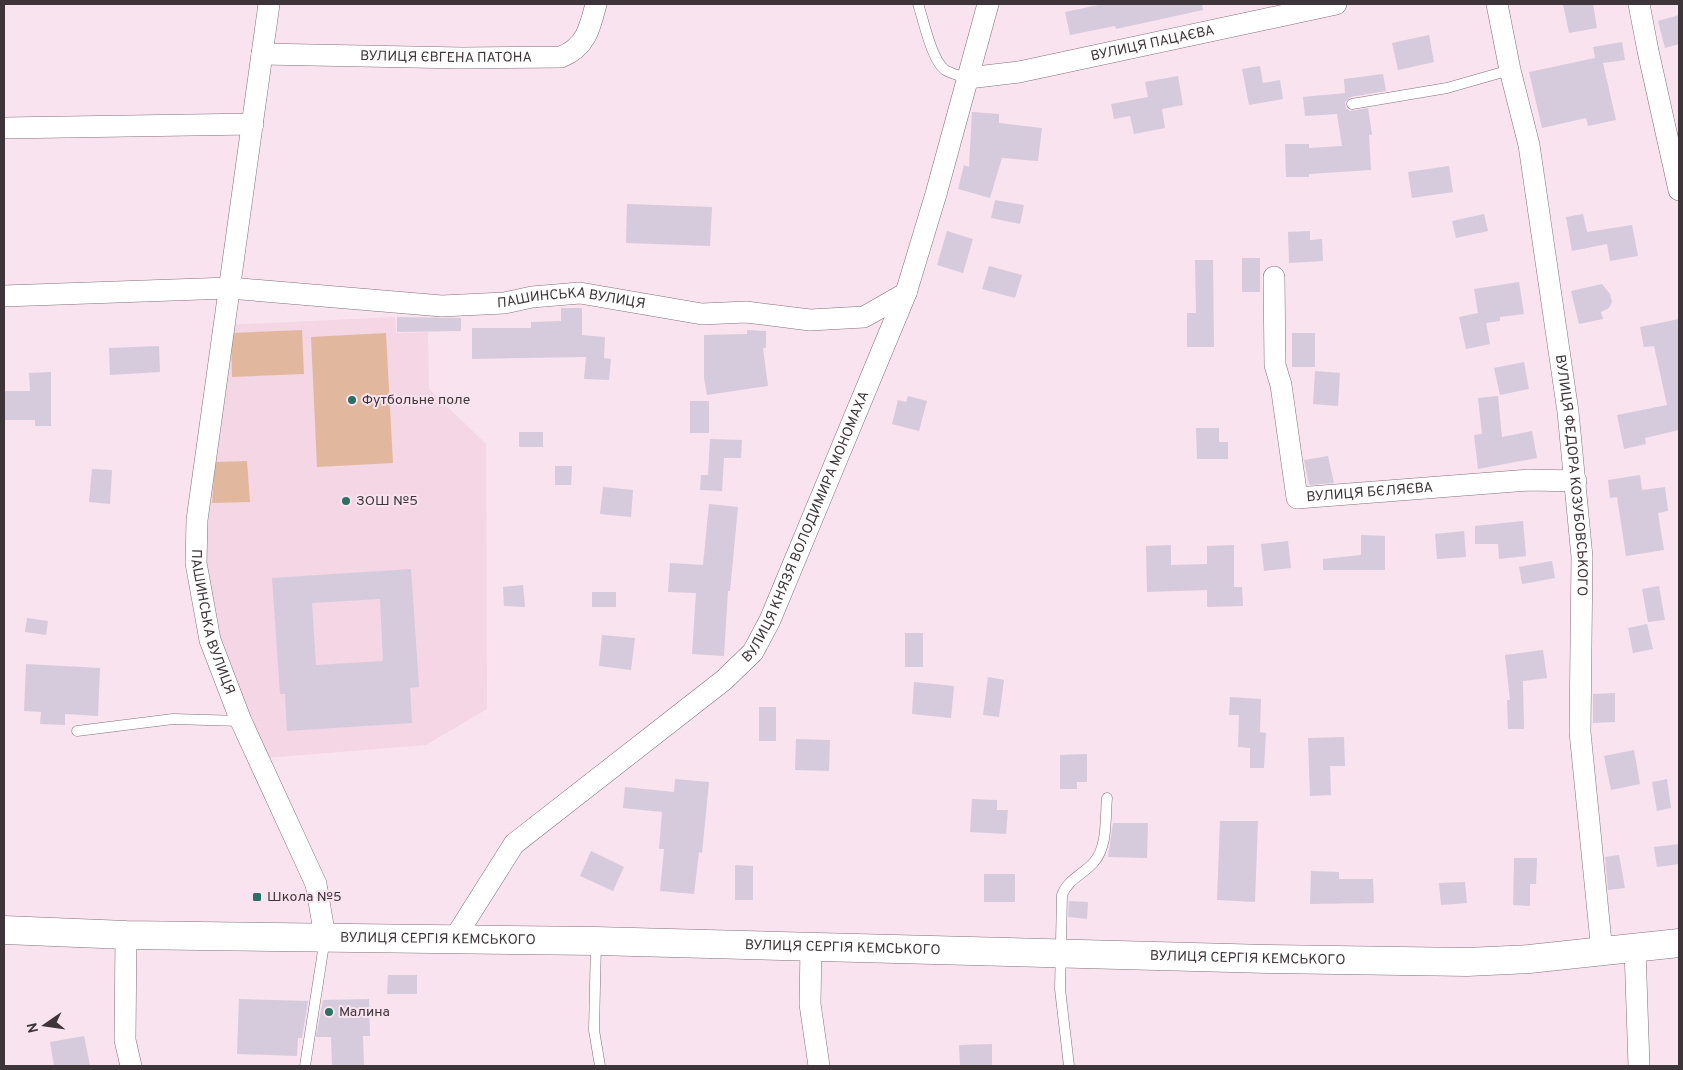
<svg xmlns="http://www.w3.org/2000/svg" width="1683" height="1070" viewBox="0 0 1683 1070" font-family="Overpass,sans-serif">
	<rect width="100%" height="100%" fill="#f9e3ee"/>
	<polygon fill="#f4d6e5" points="395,317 396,333 428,332 429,389 486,444 487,709 426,745 265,758 214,642 201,559 226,325"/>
	<g fill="#e1b89d">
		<polygon points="302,330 304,374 232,377 231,333"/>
		<polygon points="386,333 393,463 317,467 311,337"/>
		<polygon points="247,461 250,502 212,503 215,462"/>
	</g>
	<g fill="#d6cadd" fill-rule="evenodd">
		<polygon points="1103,4 1202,4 1203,10 1116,29 1115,26 1070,35 1065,12"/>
		<polygon points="1563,4 1593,4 1597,28 1569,33"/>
		<polygon points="1679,15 1679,44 1665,48 1658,21"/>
		<polygon points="1429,35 1434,62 1398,70 1392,43"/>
		<polygon points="1622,42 1625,60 1603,63 1616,120 1588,126 1586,118 1542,128 1529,72 1595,58 1593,47"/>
		<polygon points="1260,66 1263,83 1280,80 1283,99 1249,105 1242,69"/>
		<polygon points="1383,74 1386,91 1351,97 1345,102 1346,108 1350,111 1368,108 1372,135 1369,135 1371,170 1309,174 1309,177 1286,177 1285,144 1309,144 1309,148 1342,146 1337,114 1305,116 1303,97 1345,93 1344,79"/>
		<polygon points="1178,76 1183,105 1162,109 1165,128 1134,134 1130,116 1114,119 1111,104 1148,97 1145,82"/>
		<polygon points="972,112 999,114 999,123 1042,128 1038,161 1002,158 990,198 958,189 964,165 969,167"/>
		<polygon points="1449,166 1453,192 1412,198 1408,172"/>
		<polygon points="995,200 1024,205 1020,224 991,218"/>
		<polygon points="627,204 712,207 710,246 626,243"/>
		<polygon points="1484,214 1488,231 1456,238 1452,221"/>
		<polygon points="1583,214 1587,232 1632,225 1638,256 1610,261 1607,244 1572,251 1566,217"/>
		<polygon points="947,231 973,239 963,273 937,265"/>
		<polygon points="1310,231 1310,240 1322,239 1323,261 1289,263 1288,232"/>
		<rect x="1242" y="258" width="18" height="34"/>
		<polygon points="1195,260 1213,260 1214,347 1187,347 1187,313 1196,313"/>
		<polygon points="989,266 1022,275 1015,298 982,289"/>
		<polygon points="1519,282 1524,314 1500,317 1500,321 1486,323 1490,344 1466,349 1459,317 1478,313 1474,289"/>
		<polygon points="1602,284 1610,294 1612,302 1609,308 1601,312 1603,319 1579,324 1571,291"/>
		<polygon points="561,308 582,308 582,335 605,337 604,358 611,359 609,380 584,379 586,357 472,359 472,328 531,328 531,322 561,321"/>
		<polygon points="397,317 461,318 461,331 397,332"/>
		<polygon points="1679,319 1679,430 1645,438 1646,444 1624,449 1617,415 1667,405 1654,346 1644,347 1640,327"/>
		<polygon points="747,330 766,331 766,348 763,348 768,386 707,395 704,378 704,335 747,334"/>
		<rect x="1292" y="333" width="23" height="34"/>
		<polygon points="159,346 160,372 110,375 109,348"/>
		<polygon points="1524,362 1529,389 1500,395 1494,368"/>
		<polygon points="1315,371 1340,373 1338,406 1313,404"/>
		<polygon points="51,372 51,426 35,426 35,420 4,420 4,391 30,391 29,373"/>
		<polygon points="908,396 927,401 919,431 892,424 898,400 906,402"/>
		<polygon points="1498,396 1502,437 1532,431 1537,458 1478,469 1474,435 1482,434 1478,398"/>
		<rect x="690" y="401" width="19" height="32"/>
		<polygon points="1196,428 1219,428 1219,442 1228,442 1228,459 1197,459"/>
		<rect x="519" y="432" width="24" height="15"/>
		<polygon points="710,439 742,440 741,458 724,458 722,491 700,490 701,475 708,475"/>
		<polygon points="1328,456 1334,483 1309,485 1304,460"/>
		<polygon points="555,466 572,466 571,485 555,485"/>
		<polygon points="92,469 112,470 110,504 89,502"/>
		<polygon points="1640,475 1642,490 1665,487 1668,511 1658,513 1664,550 1626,556 1617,497 1610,498 1608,480"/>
		<polygon points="603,487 633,490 631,517 600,514"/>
		<polygon points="709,504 738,507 730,591 728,591 724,656 692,654 696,593 668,592 670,563 703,565"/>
		<polygon points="1523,521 1526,556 1499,559 1498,544 1475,544 1475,526"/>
		<polygon points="1464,531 1466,557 1437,559 1435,534"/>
		<polygon points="1361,535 1385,536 1385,570 1323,570 1323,559 1361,555"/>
		<polygon points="1288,541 1291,568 1264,571 1261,544"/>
		<polygon points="1171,545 1171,565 1207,564 1207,546 1234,545 1234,587 1242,587 1243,606 1207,607 1207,590 1147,592 1146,546"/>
		<polygon points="1552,561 1555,578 1522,584 1519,567"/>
		<path d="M 411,569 L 419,687 L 410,688 L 412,723 L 287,731 L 285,694 L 280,694 L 272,578 ZM 380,599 L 383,661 L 316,665 L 312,603 Z"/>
		<polygon points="523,585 525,607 504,606 503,587"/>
		<polygon points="1659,586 1665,620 1648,622 1642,589"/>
		<rect x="592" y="592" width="24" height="15"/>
		<polygon points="27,618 48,621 46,635 25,632"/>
		<polygon points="1647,624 1653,649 1633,653 1628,628"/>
		<rect x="905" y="633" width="18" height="34"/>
		<polygon points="602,635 635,638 631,670 599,666"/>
		<polygon points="1543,650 1547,678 1523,681 1524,729 1508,729 1507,700 1510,700 1505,655"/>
		<polygon points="26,664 100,668 98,716 65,714 65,725 40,724 41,712 24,711"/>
		<polygon points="988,677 1004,680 999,717 983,715"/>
		<polygon points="914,682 954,686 951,718 912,714"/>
		<polygon points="1615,693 1615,722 1593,723 1593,694"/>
		<polygon points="1230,697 1261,699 1260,732 1266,733 1264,768 1250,768 1250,748 1238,747 1239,715 1229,715"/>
		<rect x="759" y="707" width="17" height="34"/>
		<polygon points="1344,737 1345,766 1330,766 1331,795 1310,796 1308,738"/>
		<polygon points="796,739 830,740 829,771 795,770"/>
		<polygon points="1634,750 1640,784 1611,790 1604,756"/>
		<polygon points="1087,754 1087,782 1077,782 1077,789 1060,789 1060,755"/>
		<polygon points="675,779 709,782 702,853 699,852 694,894 660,891 664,849 659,849 662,812 623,808 625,787 674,792"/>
		<polygon points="1667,779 1671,808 1657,811 1652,782"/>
		<polygon points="972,799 997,800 997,810 1008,810 1006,834 970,832"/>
		<polygon points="1220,821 1258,821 1255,902 1217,900"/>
		<polygon points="1113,823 1148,823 1147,858 1108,857"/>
		<polygon points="1679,844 1679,864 1657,867 1654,847"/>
		<polygon points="591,851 624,867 613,891 580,876"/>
		<polygon points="1619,855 1625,888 1608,890 1605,857"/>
		<polygon points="1514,858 1537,858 1536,884 1530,884 1530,906 1513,905"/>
		<polygon points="735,865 753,866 753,900 735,900"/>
		<polygon points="1311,871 1339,872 1339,879 1373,879 1374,903 1310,904"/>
		<rect x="984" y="874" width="31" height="28"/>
		<polygon points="1465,882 1467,903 1441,905 1439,883"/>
		<polygon points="1069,901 1088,902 1087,919 1068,917"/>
		<polygon points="388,975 417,975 417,994 387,994"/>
		<polygon points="239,999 308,1001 302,1038 298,1038 297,1056 237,1054"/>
		<polygon points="369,999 370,1036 363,1036 364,1066 332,1066 331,1037 316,1037 323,1000"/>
		<polygon points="84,1036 90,1065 54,1066 50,1042"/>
		<polygon points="992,1044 992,1066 960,1066 959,1045"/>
	</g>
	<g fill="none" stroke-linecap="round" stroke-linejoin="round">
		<g stroke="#84717a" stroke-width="11">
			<g id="lane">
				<path d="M 918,4 C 924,21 931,59 945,70 C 952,74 960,76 968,78"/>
				<polyline points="1352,104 1447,88 1510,70"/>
				<polyline points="77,731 173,719 241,721"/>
				<polyline points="596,943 594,1030 600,1066"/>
				<polyline points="305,1066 325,938"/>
				<path d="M 1069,1066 L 1060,989 L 1062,895 C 1068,879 1084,874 1094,862 C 1108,846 1105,818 1107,798"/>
			</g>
		</g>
		<g stroke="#84717a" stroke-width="22">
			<g id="street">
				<path id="s1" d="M 269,4 L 197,520 L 196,563 L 210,640 L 241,721 L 316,884 L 325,937"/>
				<path id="s2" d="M 1497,4 L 1510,70 L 1529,145 L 1568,412 L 1582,557 L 1580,732 L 1602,952"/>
				<polyline points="1639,4 1648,51 1679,190"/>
				<path id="s3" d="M 262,54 L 462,58 L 561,57 C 586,47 590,28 596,4"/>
				<path id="s4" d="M 968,78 L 1019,72 L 1336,4"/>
				<polyline points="4,128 253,124"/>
				<path id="s5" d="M 1274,277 L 1275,365 L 1281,385 L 1297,498 L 1529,480 L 1576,481"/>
				<path id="s6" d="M 4,296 L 229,288 L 442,306 L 504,303 L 532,297 L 580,293 L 702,314 L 746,312 L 810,320 L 864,317 L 906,293"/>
				<polyline points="126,935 125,1040 131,1066"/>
				<path id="s7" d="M 454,939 L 514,844 L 724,680 L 753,652 L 770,620 L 906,293 L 936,194 L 988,4"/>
				<polyline points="811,947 810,1004 819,1066"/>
				<polyline points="1635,949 1639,1066"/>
			</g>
		</g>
		<g stroke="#84717a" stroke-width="29">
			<g id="highway">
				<path id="s8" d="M 4,930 L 126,935 L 596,941 L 1268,959 L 1467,962 L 1529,959 L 1679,943"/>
			</g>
		</g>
		<use href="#lane" stroke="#fff" stroke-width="10"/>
		<use href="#street" stroke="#fff" stroke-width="21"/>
		<use href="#highway" stroke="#fff" stroke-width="28"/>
	</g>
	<g fill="#2c7063" stroke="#f9e3ee" stroke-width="2">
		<circle cx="352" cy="400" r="5"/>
		<circle cx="346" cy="501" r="5"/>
		<rect x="252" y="892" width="10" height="10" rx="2.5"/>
		<circle cx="329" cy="1012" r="5"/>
	</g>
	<g text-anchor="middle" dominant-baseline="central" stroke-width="4" stroke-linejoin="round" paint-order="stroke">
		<g font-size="14" fill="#3e353a" stroke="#f9e3ee">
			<text stroke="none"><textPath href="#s4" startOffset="188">ВУЛИЦЯ ПАЦАЄВА</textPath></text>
			<text stroke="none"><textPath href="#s3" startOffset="184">ВУЛИЦЯ ЄВГЕНА ПАТОНА</textPath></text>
			<text stroke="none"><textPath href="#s6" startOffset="569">ПАШИНСЬКА ВУЛИЦЯ</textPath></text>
			<text stroke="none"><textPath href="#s2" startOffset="478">ВУЛИЦЯ ФЕДОРА КОЗУБОВСЬКОГО</textPath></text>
			<text stroke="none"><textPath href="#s5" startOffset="296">ВУЛИЦЯ БЄЛЯЄВА</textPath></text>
			<text stroke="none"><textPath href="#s7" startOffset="555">ВУЛИЦЯ КНЯЗЯ ВОЛОДИМИРА МОНОМАХА</textPath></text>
			<text stroke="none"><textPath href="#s1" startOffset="625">ПАШИНСЬКА ВУЛИЦЯ</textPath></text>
			<text stroke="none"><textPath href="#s8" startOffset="434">ВУЛИЦЯ СЕРГІЯ КЕМСЬКОГО</textPath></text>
			<text stroke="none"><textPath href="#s8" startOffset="839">ВУЛИЦЯ СЕРГІЯ КЕМСЬКОГО</textPath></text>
			<text stroke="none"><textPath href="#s8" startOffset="1244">ВУЛИЦЯ СЕРГІЯ КЕМСЬКОГО</textPath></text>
		</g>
		<g font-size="14" fill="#3e353a" stroke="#f9e3ee" text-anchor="start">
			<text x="362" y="400">Футбольне поле</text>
			<text x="356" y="501">ЗОШ №5</text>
			<text x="267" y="897">Школа №5</text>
			<text x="339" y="1012">Малина</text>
		</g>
	</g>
	<rect width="1683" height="1070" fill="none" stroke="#3e353a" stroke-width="10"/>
	<g transform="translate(45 1025) rotate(257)" stroke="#f9e3ee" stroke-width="4" paint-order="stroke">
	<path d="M0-4L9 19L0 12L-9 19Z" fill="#3e353a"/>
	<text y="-8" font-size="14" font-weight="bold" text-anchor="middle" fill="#3e353a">N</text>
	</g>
</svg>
